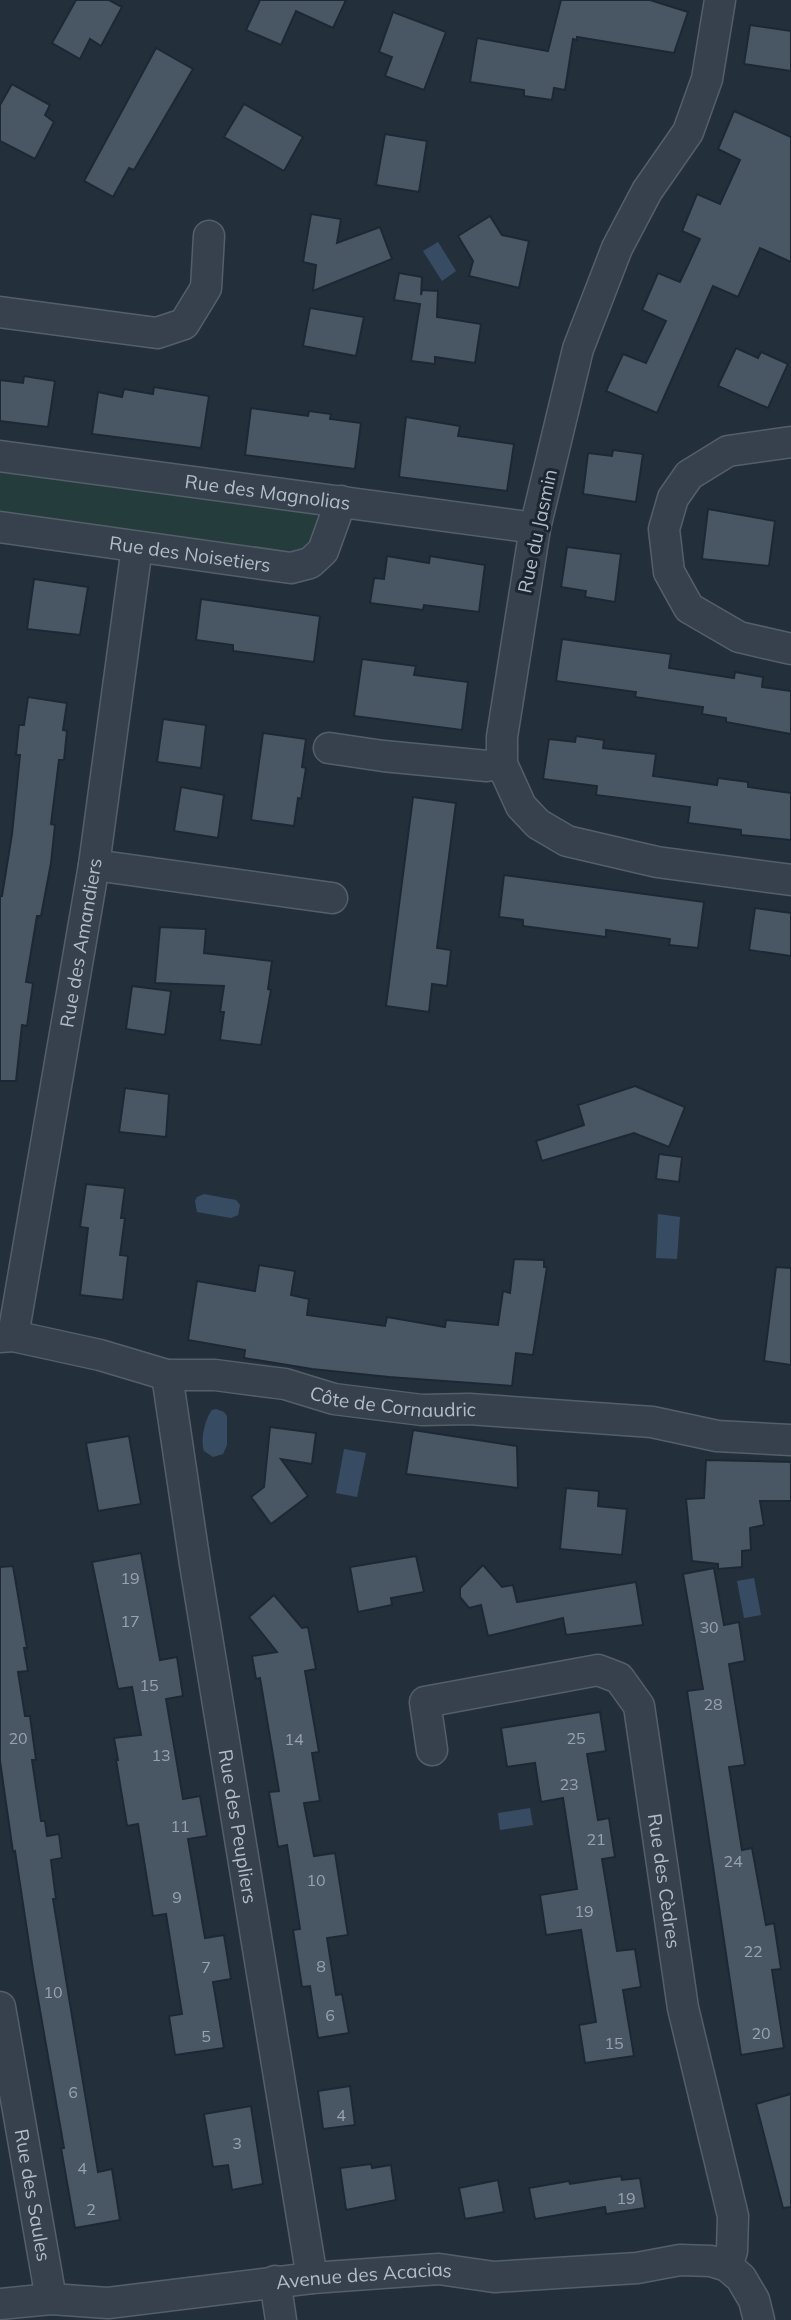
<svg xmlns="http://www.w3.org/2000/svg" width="791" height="2320" viewBox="0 0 791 2320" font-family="Mulish,sans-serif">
	<rect width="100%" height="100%" fill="#23303c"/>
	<polygon fill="#253c3d" points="0,464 301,502 318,517 314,544 301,554 0,512"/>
	<g fill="#374c63">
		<polygon points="438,242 456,271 442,281 423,251"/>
		<polygon points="204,1194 236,1200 240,1205 238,1215 231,1218 197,1212 195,1201 197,1197"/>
		<polygon points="658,1214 680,1217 677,1259 656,1258"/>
		<path d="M 216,1409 L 224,1412 L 227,1416 L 227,1445 L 223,1454 L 213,1457 L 204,1451 C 200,1440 205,1419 212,1410 Z"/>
		<polygon points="344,1449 366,1453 357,1497 336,1493"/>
		<polygon points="754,1578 761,1615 744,1618 737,1581"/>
		<polygon points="530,1808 533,1825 500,1830 498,1813"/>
	</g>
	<g fill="#495765" stroke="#1e2833" stroke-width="2">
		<polygon points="76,0 109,0 122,7 101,46 90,39 80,59 52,43"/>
		<polygon points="260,0 346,0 333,28 296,11 281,45 246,30"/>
		<polygon points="561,0 650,0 688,12 674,53 577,37 577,40 573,39 565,90 554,88 552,100 524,96 524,90 470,82 477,38 548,51"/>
		<polygon points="393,12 446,32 424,90 385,76 392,57 379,52"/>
		<polygon points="750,25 791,31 791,71 744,64"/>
		<polygon points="156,48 193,69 134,170 129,168 113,197 84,181"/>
		<polygon points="12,84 50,105 45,115 54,122 35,159 0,141 0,105"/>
		<polygon points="244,104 303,137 284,171 224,137"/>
		<polygon points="734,111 791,137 791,262 760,248 738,297 713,286 657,413 606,391 623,354 646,363 666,321 642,310 658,273 680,282 700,239 682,231 697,194 720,204 740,160 718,149"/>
		<polygon points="385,134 427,141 419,192 376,185"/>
		<polygon points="311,214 341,219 337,243 380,227 392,259 313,291 316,265 303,262"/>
		<polygon points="490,216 502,235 529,241 519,288 469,276 473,261 458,236"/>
		<polygon points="399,273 422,277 421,295 422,290 438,291 437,317 481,324 475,363 435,357 435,364 411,361 420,304 394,300"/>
		<polygon points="310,308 364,317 356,356 303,346"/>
		<polygon points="736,348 758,358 761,352 788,364 768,408 718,386"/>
		<polygon points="24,376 55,381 48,427 0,421 0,380 23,383"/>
		<polygon points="154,387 209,396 201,448 92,434 98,392 122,397 124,389 153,394"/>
		<polygon points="251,408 308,416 309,411 331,414 330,419 361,423 355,469 245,455"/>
		<polygon points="406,417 460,426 458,436 514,444 507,491 399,477"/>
		<polygon points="613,450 643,454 636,502 583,494 588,453 612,456"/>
		<polygon points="708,509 775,521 769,566 702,559"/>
		<polygon points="567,547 621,554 615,602 585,597 586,591 561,587"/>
		<polygon points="387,556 429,563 430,556 485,565 479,612 424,605 423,610 370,603 374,578 384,579"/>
		<polygon points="34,579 88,587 80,635 27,629"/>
		<polygon points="201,599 320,616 314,662 233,651 233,645 196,640"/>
		<polygon points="562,639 671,654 669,668 734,678 735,672 763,677 762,687 791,691 791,734 726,722 726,718 702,714 703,707 635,697 636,692 556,681"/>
		<polygon points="362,659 416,666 414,675 468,682 462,730 354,716"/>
		<polygon points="28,697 67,703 63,730 67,731 64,760 59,760 51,824 55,825 51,863 41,916 37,916 26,982 33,983 27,1026 22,1025 16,1081 0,1081 0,896 2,896 12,834 20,755 16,755 19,725 24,725"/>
		<polygon points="163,719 206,725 201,768 157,762"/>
		<polygon points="263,733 306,739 302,767 306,768 301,799 298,798 294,826 251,820"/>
		<polygon points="576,736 604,740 603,748 656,754 653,776 717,785 718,778 748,782 748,787 791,793 791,840 741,835 741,830 688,823 690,807 596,795 597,786 543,779 549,739 575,742"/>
		<polygon points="181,787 224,795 218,838 174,831"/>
		<polygon points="413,797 456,803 437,948 451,950 447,986 432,984 429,1012 386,1006"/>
		<polygon points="504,875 704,902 698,948 669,945 670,939 606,930 606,937 523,926 523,920 499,917"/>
		<polygon points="755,908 791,913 791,956 749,950"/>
		<polygon points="160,927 206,929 204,953 272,961 268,989 271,990 261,1045 220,1040 224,1012 220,1012 224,986 155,983"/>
		<polygon points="132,986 171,991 165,1035 126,1029"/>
		<polygon points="635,1086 685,1107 669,1147 634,1133 542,1161 536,1141 584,1125 578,1105"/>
		<polygon points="125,1088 169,1094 166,1137 119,1132"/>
		<polygon points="659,1154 682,1157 679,1182 656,1179"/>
		<polygon points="86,1184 125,1188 121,1218 125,1218 120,1255 128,1256 123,1300 80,1295 88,1228 80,1227"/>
		<polygon points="514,1259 544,1260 544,1267 547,1267 533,1355 516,1353 512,1386 389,1377 312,1369 244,1358 245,1350 188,1340 197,1281 255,1291 259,1265 295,1271 291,1295 309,1299 307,1315 385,1326 387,1317 445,1327 446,1320 498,1325 503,1291 510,1293"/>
		<polygon points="776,1267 791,1268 791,1365 764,1361"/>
		<polygon points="270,1427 316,1433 312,1464 281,1459 308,1496 271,1524 251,1497 264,1487"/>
		<polygon points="413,1430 517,1446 518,1488 406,1474"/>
		<polygon points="129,1436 141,1504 98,1511 86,1443"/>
		<polygon points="706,1460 791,1462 791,1501 760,1501 764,1525 750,1528 751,1550 742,1551 742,1567 718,1569 718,1564 692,1561 686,1499 704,1498"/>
		<polygon points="566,1488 599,1491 598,1506 627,1509 622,1555 560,1549"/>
		<polygon points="141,1553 160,1660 177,1657 183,1696 166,1699 183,1799 200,1796 207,1836 188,1839 205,1938 224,1935 231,1979 213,1982 224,2048 175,2055 169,2016 182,2014 166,1914 153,1916 138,1824 127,1826 116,1760 118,1760 114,1738 141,1735 132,1687 118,1689 92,1562"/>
		<polygon points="416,1556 424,1592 391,1598 392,1605 358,1612 350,1567"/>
		<polygon points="483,1565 502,1587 513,1585 517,1602 636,1582 643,1625 566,1635 563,1618 488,1636 481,1605 469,1608 460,1597 460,1588"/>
		<polygon points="13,1566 27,1648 24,1648 28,1671 18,1672 25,1716 30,1716 36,1760 32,1760 41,1821 45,1821 47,1836 59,1834 62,1858 51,1860 56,1899 53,1899 70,2004 98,2172 112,2169 120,2220 75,2228 61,2148 64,2148 33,1970 15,1851 13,1852 0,1761 0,1567"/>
		<polygon points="714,1568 724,1625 739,1622 745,1661 729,1664 745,1765 729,1767 742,1850 752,1848 766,1925 774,1923 781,1969 772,1970 784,2048 741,2055 687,1691 703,1689 683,1574"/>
		<polygon points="274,1595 302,1628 308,1627 316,1669 305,1671 319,1752 312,1753 320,1801 304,1803 314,1856 335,1853 348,1935 327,1938 336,1995 342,1994 349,2033 318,2038 310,1986 302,1987 293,1930 300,1929 287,1845 278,1847 269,1792 279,1791 260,1678 256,1679 252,1656 277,1652 249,1617"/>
		<polygon points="600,1712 606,1751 587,1754 598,1820 609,1818 615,1857 602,1859 617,1951 635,1949 641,1987 623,1990 634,2056 585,2063 579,2025 596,2022 581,1930 546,1935 540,1895 577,1889 563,1798 541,1802 535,1763 507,1767 501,1728"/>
		<polygon points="350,2086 355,2125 323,2129 318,2091"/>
		<polygon points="791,2094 791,2207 783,2208 756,2104"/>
		<polygon points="251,2106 263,2184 232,2190 228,2165 213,2167 204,2114"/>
		<polygon points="371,2164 372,2168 391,2165 396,2200 346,2210 340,2168"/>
		<polygon points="621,2176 622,2180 640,2178 645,2208 606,2214 605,2207 535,2219 529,2188 569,2181 570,2184"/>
		<polygon points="498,2180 504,2212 465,2219 459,2188"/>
	</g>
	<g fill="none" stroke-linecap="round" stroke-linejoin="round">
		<g stroke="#555f6a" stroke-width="33">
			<g id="street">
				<polyline points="720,0 707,79 688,132 647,191 617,248 578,349 535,528 502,737 502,764 521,806 538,824 567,841 657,862 791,880"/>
				<polyline points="0,312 157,333 184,324 206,288 209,236"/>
				<polyline points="791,442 728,451 689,475 673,498 664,529 669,572 689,608 739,637 791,649"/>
				<path id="s1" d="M 0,456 L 535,528"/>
				<path id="s2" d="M 0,527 L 291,568 L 310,563 L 323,551 L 341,501"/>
				<polyline points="329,748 383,756 487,766 502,764"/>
				<polyline points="94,865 332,898"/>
				<path id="s3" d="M 13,1336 L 94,865 L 137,547"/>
				<path id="s4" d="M 0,1337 L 13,1336 L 100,1355 L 167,1375 L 215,1375 L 285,1384 L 334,1399 L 422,1410 L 469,1409 L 652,1422 L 717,1436 L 791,1440"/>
				<path id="s5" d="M 167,1375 L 195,1564 L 312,2278"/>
				<path id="s6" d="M 432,1750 L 425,1702 L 598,1670 L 619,1678 L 639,1706 L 683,2008 L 733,2216 L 732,2251 L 727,2266"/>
				<path id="s7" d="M 0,2007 L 51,2299"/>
				<polyline points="275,2281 281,2320"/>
				<path id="s8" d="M 0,2304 L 51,2299 L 108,2303 L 312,2278 L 439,2269 L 494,2277 L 637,2268 L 680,2260 L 711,2261 L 727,2266 L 741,2278 L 754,2300 L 759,2320"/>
			</g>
		</g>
		<use href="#street" stroke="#37414d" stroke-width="30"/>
	</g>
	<g text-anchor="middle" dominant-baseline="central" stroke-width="6" stroke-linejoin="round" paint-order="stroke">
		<g font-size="16" fill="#98a3af">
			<text x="130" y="1578">19</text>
			<text x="130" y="1621">17</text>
			<text x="709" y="1627">30</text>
			<text x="149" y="1685">15</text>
			<text x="713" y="1704">28</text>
			<text x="18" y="1738">20</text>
			<text x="576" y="1738">25</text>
			<text x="294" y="1739">14</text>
			<text x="161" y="1755">13</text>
			<text x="569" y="1784">23</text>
			<text x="180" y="1826">11</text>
			<text x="596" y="1839">21</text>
			<text x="733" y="1861">24</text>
			<text x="316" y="1880">10</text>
			<text x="177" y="1897">9</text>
			<text x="584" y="1911">19</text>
			<text x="753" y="1951">22</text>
			<text x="321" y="1966">8</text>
			<text x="206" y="1967">7</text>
			<text x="53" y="1992">10</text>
			<text x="330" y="2015">6</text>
			<text x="761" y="2033">20</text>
			<text x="206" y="2036">5</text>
			<text x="614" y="2043">15</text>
			<text x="73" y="2092">6</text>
			<text x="341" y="2115">4</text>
			<text x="237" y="2143">3</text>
			<text x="82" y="2168">4</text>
			<text x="626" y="2198">19</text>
			<text x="91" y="2209">2</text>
		</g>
		<g font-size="19" fill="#b3bcc8" stroke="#1c2631">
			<text stroke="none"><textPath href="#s1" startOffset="270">Rue des Magnolias</textPath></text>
			<text transform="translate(537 531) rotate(-78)">Rue du Jasmin</text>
			<text stroke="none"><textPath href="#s2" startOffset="192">Rue des Noisetiers</textPath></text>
			<text stroke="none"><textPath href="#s3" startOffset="399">Rue des Amandiers</textPath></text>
			<text stroke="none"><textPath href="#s4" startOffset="401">Côte de Cornaudric</textPath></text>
			<text stroke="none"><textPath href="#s5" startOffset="457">Rue des Peupliers</textPath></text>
			<text stroke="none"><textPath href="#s6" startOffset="458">Rue des Cèdres</textPath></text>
			<text stroke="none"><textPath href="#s7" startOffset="191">Rue des Saules</textPath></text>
			<text stroke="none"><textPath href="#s8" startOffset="366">Avenue des Acacias</textPath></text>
		</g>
	</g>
</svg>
